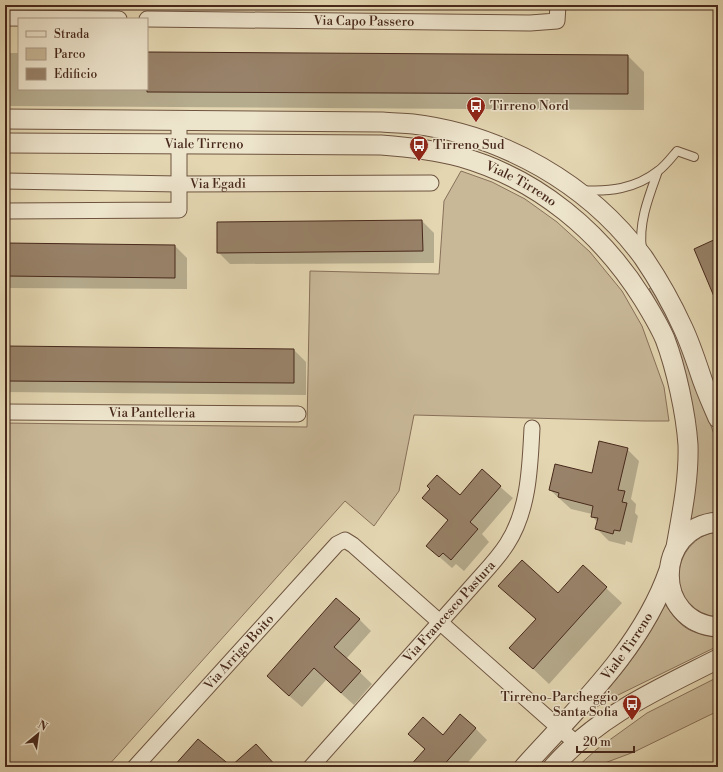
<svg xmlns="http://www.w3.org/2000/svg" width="723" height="772" viewBox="0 0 723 772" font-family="'Libre Bodoni',serif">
	<rect width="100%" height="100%" fill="#e3d6b1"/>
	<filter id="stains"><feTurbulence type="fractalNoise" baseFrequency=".005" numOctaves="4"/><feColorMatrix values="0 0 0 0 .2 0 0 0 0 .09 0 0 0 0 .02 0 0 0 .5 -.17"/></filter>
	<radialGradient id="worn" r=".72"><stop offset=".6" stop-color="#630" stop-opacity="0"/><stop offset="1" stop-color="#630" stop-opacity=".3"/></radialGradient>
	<g fill="#c8b898" stroke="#88705a">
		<polygon points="461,171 492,182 525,199 557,222 590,252 622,291 642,326 664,387 669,421 644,421 414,415 399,491 374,526 345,501 107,767 5,767 5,423 307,427 310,271 439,274 444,201"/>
		<polygon points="652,287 676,331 718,445 718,513 704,515 691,520 696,470 670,329 649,289"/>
		<path d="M 718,532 L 718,619 C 708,616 698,613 690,605 C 666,580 683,535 718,532 Z"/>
		<path d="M 665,604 C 681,628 689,634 718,636 L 718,646 L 612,698 L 595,708 L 581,719 C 614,683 644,649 665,604 Z"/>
		<polygon points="718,677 718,711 634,752 594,767 577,767 597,749 647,713"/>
	</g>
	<g fill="#0003">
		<polygon points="5,53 19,53 19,89 147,89 147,53 628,56 644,72 644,110 5,106"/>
		<polygon points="422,221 434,233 434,263 230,264 218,252"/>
		<polygon points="5,244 175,246 187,258 187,289 5,288"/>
		<polygon points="5,347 294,350 306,362 306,395 5,392"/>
		<polygon points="627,449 639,461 631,499 636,504 635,513 638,516 632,543 626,541 625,545 609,541 597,529 598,523 592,516 592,514 571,509 550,490 593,474"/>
		<polygon points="482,471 513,498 482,534 489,542 464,571 456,564 452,568 427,546 448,521 424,498 460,496"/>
		<polygon points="606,588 622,603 549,684 511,648 536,620 516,601"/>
		<polygon points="359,619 371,631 346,659 372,684 354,705 326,680 302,707 280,688"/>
		<polygon points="475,728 487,740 464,767 410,767 425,750 409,734 443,736"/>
	</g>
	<g fill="#988269" stroke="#47281b">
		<polygon points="147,52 628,55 628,94 147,92"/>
		<polygon points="422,220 423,251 217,253 217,222"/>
		<polygon points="718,238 718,306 694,249"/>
		<polygon points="5,243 175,245 175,278 5,276"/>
		<polygon points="5,346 294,349 294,383 5,381"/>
		<polygon points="599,441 628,448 618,490 625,491 622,502 627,503 620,531 614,530 613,534 595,529 598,518 591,517 593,506 558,497 559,493 549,490 555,464 592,473"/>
		<polygon points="482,469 501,486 470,522 478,529 451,560 443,553 439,557 426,546 448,520 422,498 430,489 427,486 437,475 460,495"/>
		<polygon points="522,560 558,593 583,565 607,587 533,669 509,648 536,619 498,586"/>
		<polygon points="336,598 360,619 334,647 361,671 341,693 314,668 289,696 267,676"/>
		<polygon points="460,714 476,728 442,767 409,767 425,749 408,734 423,717 443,735"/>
		<polygon points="198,739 231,766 256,744 277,767 173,767"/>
	</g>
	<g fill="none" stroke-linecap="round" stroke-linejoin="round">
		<g stroke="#6e5440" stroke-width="10">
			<g id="service">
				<path d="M 581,190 C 609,192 635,189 658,171 C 665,166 671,158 677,151 L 694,157"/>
				<path d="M 642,249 C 638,223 649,196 658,171"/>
			</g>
		</g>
		<g stroke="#6e5440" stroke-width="17">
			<g id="minor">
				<polyline points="5,18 119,19"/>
				<path id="s1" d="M 147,19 L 530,23 L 557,21 L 558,5"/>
				<path id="s2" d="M 5,181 L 179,184 L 431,183"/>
				<polyline points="5,211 179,210 179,120"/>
				<path id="s3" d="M 5,412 L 298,414"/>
				<path id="s4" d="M 135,767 L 337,544 L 345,540 L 353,545 L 576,743"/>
				<path id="s5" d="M 311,767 L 482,575 C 491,565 500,555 507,544 C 529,510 530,467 532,428"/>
			</g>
		</g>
		<g stroke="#6e5440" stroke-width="21">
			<g id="tertiary">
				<path d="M 5,119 L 382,122 C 392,123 403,123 413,124 C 503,135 589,184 643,257 C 658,279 672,304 683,328 C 690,343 695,358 700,373 C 705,389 712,404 718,418"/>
				<path id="s6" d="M 5,143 L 381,145 C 408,147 435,150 461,157 C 538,179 601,232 643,299 C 651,312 659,325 665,339 C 676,368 686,414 688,445 C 689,479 682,513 676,547"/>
				<path d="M 718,522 C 653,527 653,623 718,627"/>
				<path id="s7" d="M 524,767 C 578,707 642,648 669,570"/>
				<path d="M 553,767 C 599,715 657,690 718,659"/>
			</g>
		</g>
		<use href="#service" stroke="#ede4cc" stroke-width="8"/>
		<use href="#minor" stroke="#ede4cc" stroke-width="15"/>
		<use href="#tertiary" stroke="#ede4cc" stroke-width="19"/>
	</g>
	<defs>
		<g id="bus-pin" transform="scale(1)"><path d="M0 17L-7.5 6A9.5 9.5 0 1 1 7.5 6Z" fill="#8f2418" stroke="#ede4cc"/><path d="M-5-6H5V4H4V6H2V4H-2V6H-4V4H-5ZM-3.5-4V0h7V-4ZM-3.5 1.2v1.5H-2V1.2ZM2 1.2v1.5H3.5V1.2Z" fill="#fff"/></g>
	</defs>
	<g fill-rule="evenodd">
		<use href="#bus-pin" x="476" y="106"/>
		<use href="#bus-pin" x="419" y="145"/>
		<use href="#bus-pin" x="632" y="704"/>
	</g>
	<g text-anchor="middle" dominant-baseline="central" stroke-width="3" stroke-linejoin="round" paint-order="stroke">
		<g font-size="13" fill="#47281b" stroke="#ede4cc">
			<text stroke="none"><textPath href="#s1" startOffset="217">Via Capo Passero</textPath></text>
			<text stroke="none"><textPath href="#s6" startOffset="199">Viale Tirreno</textPath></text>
			<text stroke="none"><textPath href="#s2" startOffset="213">Via Egadi</textPath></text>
			<text stroke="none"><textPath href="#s6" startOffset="523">Viale Tirreno</textPath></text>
			<text stroke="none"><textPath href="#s3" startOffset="147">Via Pantelleria</textPath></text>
			<text stroke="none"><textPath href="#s5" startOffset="208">Via Francesco Pastura</textPath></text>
			<text stroke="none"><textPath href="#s7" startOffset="159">Viale Tirreno</textPath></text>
			<text stroke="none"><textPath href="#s4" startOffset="155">Via Arrigo Boito</textPath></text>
		</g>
		<g font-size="13" fill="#47281b" stroke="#ede4cc" text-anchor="start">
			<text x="490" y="106">Tirreno Nord</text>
			<text x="433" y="145">Tirreno Sud</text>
			<text x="618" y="697" text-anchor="end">Tirreno-Parcheggio<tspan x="618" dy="15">Santa Sofia</tspan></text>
		</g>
	</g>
	<rect width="723" height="772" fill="none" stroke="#e3d6b1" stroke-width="20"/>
	<rect x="6" y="6" width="711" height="760" fill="none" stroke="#47281b" stroke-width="2"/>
	<rect x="10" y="10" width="703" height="752" fill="none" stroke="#47281b"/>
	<rect x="18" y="18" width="130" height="72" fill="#ede4cc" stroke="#ab9985"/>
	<rect x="26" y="31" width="20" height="6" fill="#ede4cc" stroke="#ab9985"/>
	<text x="54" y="38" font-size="12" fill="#47281b">Strada</text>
	<rect x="26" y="48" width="20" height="12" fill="#c8b898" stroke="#ab9985"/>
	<text x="54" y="58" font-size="12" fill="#47281b">Parco</text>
	<rect x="26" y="68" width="20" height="12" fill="#988269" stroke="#ab9985"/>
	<text x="54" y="78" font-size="12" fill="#47281b">Edificio</text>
	<g transform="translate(38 734) rotate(29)" stroke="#ede4cc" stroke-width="3" paint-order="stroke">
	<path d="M0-3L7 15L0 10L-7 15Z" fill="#47281b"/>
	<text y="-6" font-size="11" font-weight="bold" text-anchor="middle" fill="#47281b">N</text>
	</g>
	<path d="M577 746v6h57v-6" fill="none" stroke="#47281b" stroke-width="2"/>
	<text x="583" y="746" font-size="12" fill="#47281b" stroke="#ede4cc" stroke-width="3" paint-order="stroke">20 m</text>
	<rect width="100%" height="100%" filter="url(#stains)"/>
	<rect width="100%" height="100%" fill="url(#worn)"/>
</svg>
